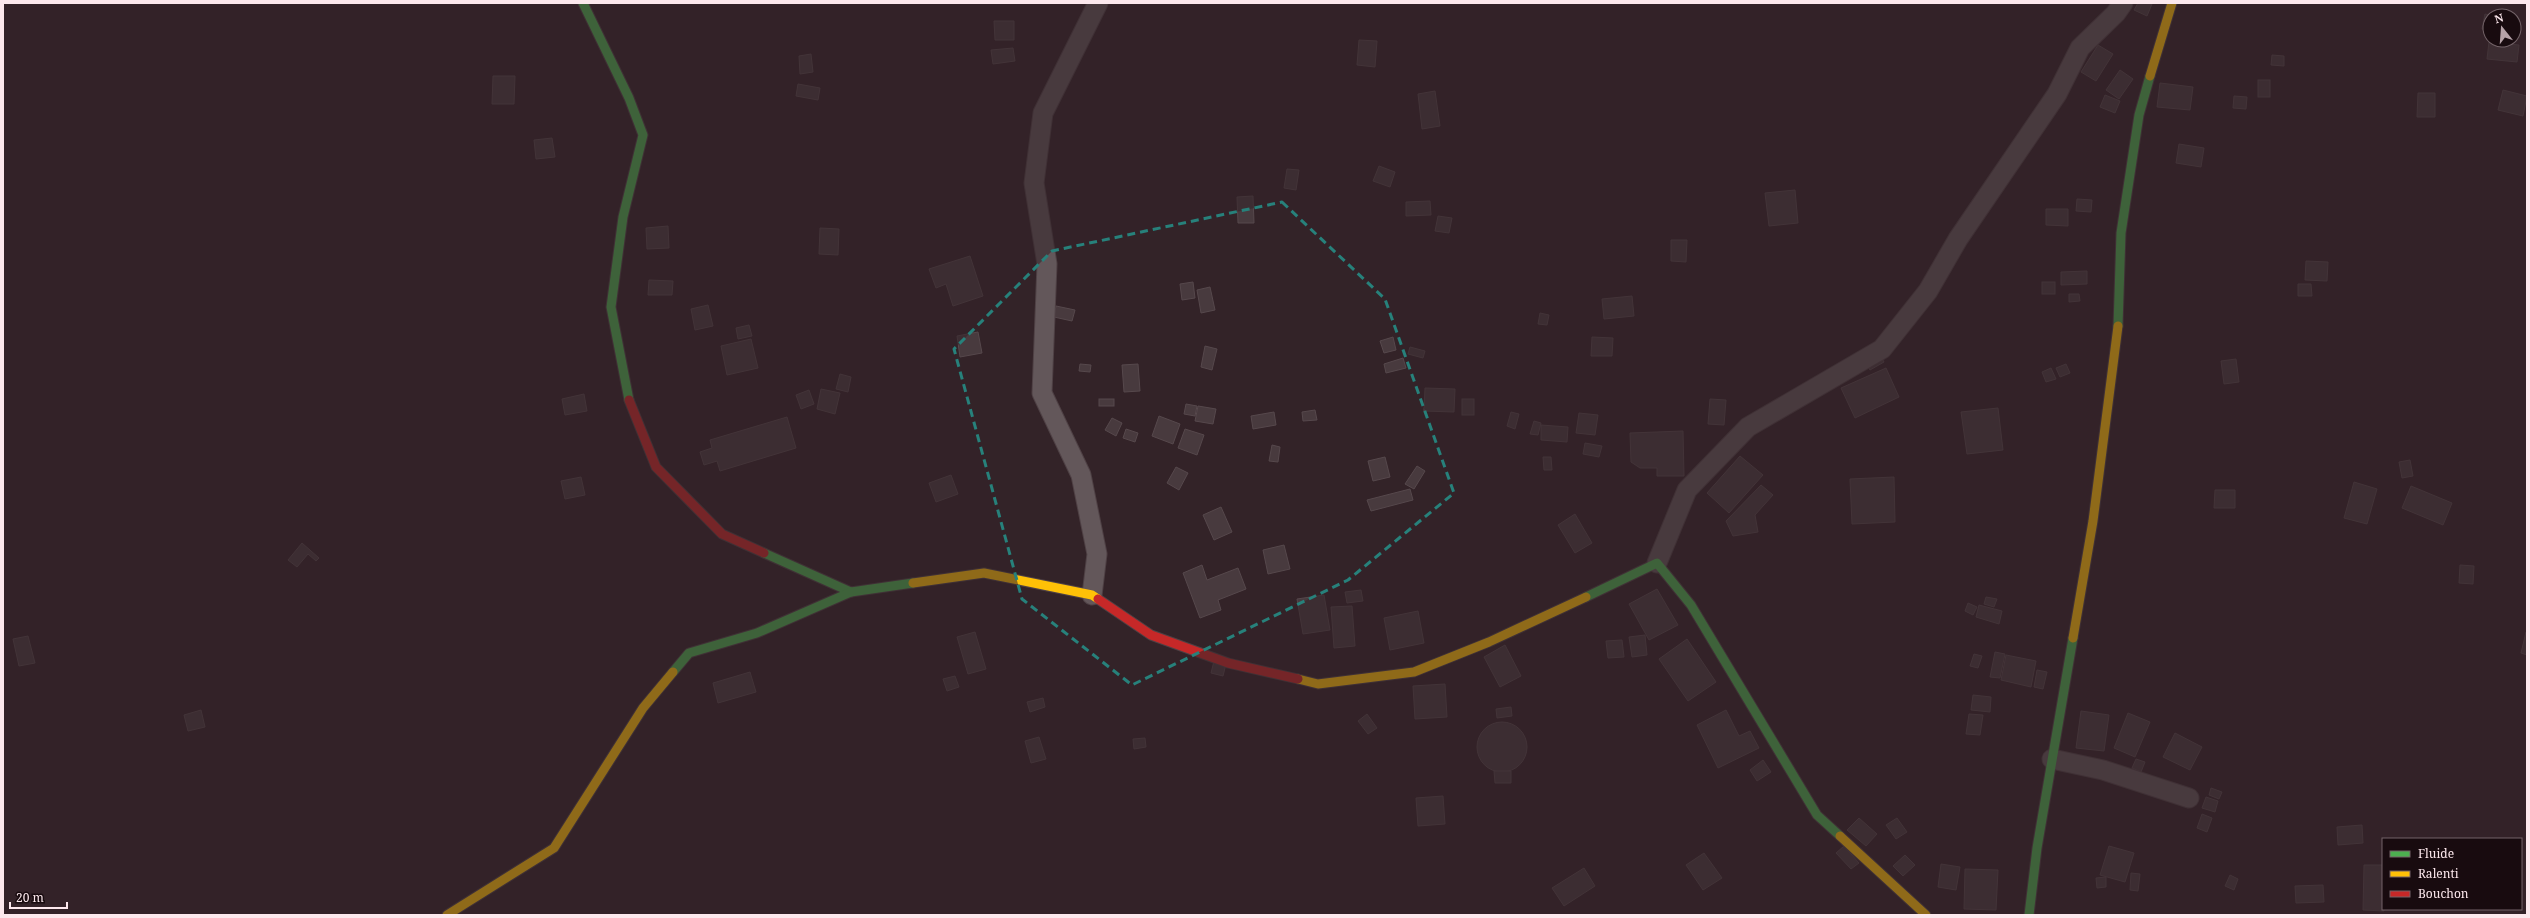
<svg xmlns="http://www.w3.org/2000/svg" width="2530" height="918" viewBox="0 0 2530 918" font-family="'Noto Serif',serif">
	<rect width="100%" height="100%" fill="#332328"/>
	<g fill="#483a3e" stroke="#56484c">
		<polygon points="2138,3 2152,4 2147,16 2134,10"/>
		<polygon points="2485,14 2493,16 2490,16 2490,31 2482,29"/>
		<polygon points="994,21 1014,21 1014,40 995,40"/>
		<polygon points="1359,40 1377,41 1375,67 1357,65"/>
		<polygon points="2489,42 2519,45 2517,62 2487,59"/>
		<polygon points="2098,45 2113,54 2096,81 2081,72"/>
		<polygon points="1013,48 1015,61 993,64 991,50"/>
		<polygon points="811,54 813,72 800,74 799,56"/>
		<polygon points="2272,55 2284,56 2284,66 2271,65"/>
		<polygon points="2120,70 2133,79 2119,99 2106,90"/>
		<polygon points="493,76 515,76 514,104 492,104"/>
		<rect x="2258" y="80" width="12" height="17"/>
		<polygon points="2160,83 2193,87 2190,110 2157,107"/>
		<polygon points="798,84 820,88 818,100 796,96"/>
		<polygon points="2503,90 2527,96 2523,116 2498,110"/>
		<polygon points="1435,91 1440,126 1422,129 1418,94"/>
		<polygon points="2418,93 2435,93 2435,117 2417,117"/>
		<polygon points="2105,95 2120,101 2115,113 2100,107"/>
		<polygon points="2234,96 2247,97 2246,109 2233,108"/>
		<polygon points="552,138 555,157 536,159 534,140"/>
		<polygon points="2179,144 2204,148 2201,167 2176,163"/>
		<polygon points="1379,166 1395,172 1390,187 1373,181"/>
		<polygon points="1287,169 1299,170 1296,190 1284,188"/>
		<polygon points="1795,190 1798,223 1769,226 1765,193"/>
		<polygon points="1253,196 1254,223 1238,223 1237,197"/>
		<polygon points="2077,199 2092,200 2091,212 2076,211"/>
		<polygon points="1430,201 1431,215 1406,216 1406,202"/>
		<polygon points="2046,209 2068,209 2068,226 2046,225"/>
		<polygon points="1438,216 1452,218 1449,233 1435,231"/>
		<polygon points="668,226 669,248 647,249 646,228"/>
		<polygon points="820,228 839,229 838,255 819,254"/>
		<polygon points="1671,240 1687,240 1686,262 1671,261"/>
		<polygon points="970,256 983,296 953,306 946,284 936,288 929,269"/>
		<polygon points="2306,261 2328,262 2327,281 2305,280"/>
		<polygon points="2087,271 2087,284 2061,285 2061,272"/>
		<polygon points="649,280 673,281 672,295 648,295"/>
		<polygon points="1193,282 1195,298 1182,300 1180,284"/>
		<rect x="2042" y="282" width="13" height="12"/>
		<polygon points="2298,284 2311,284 2312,296 2298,296"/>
		<polygon points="1210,287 1215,310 1201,313 1197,290"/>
		<polygon points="2069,294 2079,294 2080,301 2069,302"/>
		<polygon points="1632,296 1634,316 1604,319 1602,299"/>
		<polygon points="708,305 713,326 695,330 691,309"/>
		<polygon points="1056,306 1075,310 1072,321 1054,317"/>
		<polygon points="1540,313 1549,315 1547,325 1538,324"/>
		<polygon points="749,325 752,336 738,339 736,328"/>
		<polygon points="978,332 982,353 960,357 957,336"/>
		<polygon points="1393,337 1396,350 1384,353 1380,341"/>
		<polygon points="1592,337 1613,338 1612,356 1591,356"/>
		<polygon points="751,339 758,368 727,375 721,346"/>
		<polygon points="1205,346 1217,349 1212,370 1201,367"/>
		<polygon points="1410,347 1425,351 1423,358 1408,354"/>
		<polygon points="1880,355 1884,362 1870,370 1866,363"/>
		<polygon points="1403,358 1406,368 1386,373 1384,364"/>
		<polygon points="2236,359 2239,382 2224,384 2221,361"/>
		<polygon points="1080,364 1091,365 1090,372 1079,371"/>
		<polygon points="1138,364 1140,391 1124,392 1122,365"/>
		<polygon points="2066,364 2070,373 2060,377 2056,368"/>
		<polygon points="1886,368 1899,397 1855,418 1841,388"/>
		<polygon points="2051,368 2056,379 2046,382 2042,372"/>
		<polygon points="840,374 851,377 848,392 836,389"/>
		<polygon points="1425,388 1455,389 1454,412 1424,411"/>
		<polygon points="821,389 840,393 835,414 817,409"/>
		<polygon points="809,390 814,404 801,409 796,395"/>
		<polygon points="584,394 587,411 565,415 562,399"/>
		<rect x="1099" y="399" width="15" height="7"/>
		<rect x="1462" y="399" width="12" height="16"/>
		<polygon points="1710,399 1726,400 1724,425 1708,424"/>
		<polygon points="1186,404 1197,406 1195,416 1184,414"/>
		<polygon points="1198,406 1216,409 1213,424 1195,421"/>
		<polygon points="1998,408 2003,450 1967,454 1961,412"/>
		<polygon points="1315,410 1317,420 1303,421 1302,412"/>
		<polygon points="1274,412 1276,425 1253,429 1251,416"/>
		<polygon points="1511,412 1519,414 1515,429 1507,426"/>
		<polygon points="1579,413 1598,415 1595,435 1576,433"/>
		<polygon points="1159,416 1180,424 1173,444 1152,436"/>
		<polygon points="787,417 796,448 720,471 717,461 704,465 700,452 712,448 710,440"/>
		<polygon points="1112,418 1122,423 1116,436 1105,430"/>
		<polygon points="1534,421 1541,423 1538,435 1530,434"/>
		<polygon points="1541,425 1568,427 1567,442 1541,440"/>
		<polygon points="1126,429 1138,433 1135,442 1123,438"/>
		<polygon points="1185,429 1204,435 1197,455 1178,448"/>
		<polygon points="1683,431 1684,476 1657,476 1657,468 1640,468 1631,462 1630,433"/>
		<polygon points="1585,443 1602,446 1599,457 1583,454"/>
		<polygon points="1272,445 1280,447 1278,462 1269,461"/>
		<polygon points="1740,456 1763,475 1729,513 1707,493"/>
		<polygon points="1385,457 1390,477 1373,481 1368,461"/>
		<polygon points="1543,457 1551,457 1552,470 1544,470"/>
		<polygon points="2410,460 2413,476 2402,478 2399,462"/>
		<polygon points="1417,466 1425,471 1414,489 1405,484"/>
		<polygon points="1176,467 1188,473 1179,490 1167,483"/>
		<polygon points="951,475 958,494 936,502 929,483"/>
		<polygon points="581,477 585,495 565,499 561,481"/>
		<polygon points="1894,477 1895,522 1852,524 1850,479"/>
		<polygon points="2354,482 2377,489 2367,524 2344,518"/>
		<polygon points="1761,485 1773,495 1755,515 1758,532 1733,536 1726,521"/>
		<polygon points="2411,486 2452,503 2443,525 2402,508"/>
		<polygon points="1410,489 1413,500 1371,511 1367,500"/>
		<polygon points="2215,490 2235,490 2235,508 2214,508"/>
		<polygon points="1221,507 1232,532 1214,540 1203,515"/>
		<polygon points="1575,514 1592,543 1575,553 1558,525"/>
		<polygon points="302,543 319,558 316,561 308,554 297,567 288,560"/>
		<polygon points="1284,545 1290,569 1268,574 1263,550"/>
		<polygon points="1202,565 1207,580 1238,568 1246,589 1218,600 1221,610 1200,618 1183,573"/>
		<polygon points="2460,565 2474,566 2473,584 2459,583"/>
		<polygon points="1657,589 1678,625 1649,640 1629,604"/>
		<polygon points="1361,590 1363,601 1347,603 1345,592"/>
		<polygon points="1324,595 1330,630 1303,634 1297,599"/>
		<polygon points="1986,597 1997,599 1994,607 1984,604"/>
		<polygon points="1968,603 1977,607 1973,615 1965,611"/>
		<polygon points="1979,605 2002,611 1999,624 1976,617"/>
		<polygon points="1352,606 1355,646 1334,648 1331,607"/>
		<polygon points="1418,611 1424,643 1390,650 1384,618"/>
		<polygon points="975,632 986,669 968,674 957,637"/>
		<polygon points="2526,632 2527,632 2527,655 2521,653"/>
		<polygon points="1645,635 1647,655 1632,657 1629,637"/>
		<polygon points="28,636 35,663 19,666 13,639"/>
		<polygon points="1687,639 1716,682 1688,701 1659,659"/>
		<polygon points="1622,640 1624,657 1608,658 1606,641"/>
		<polygon points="1505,645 1521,676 1500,687 1484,657"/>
		<polygon points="1995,652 2005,654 2000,678 1990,677"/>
		<polygon points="1974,654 1982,656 1978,668 1970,666"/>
		<polygon points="2006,655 2036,661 2031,687 2001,680"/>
		<polygon points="1214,661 1226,664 1223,676 1211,673"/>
		<polygon points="2037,670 2047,672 2043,689 2034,687"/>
		<polygon points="750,672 756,692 718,703 713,683"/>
		<polygon points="955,676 959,687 947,691 943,679"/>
		<polygon points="1445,684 1447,717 1415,719 1413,686"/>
		<polygon points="1973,695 1991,697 1990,712 1971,710"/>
		<polygon points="1043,698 1045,707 1030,712 1027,702"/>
		<polygon points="1511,707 1512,716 1497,718 1496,709"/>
		<polygon points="201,710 205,727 188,731 184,715"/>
		<polygon points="1726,710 1739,736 1750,731 1759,748 1718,768 1697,725"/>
		<polygon points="2081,711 2109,715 2104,751 2076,748"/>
		<polygon points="2128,713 2150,722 2135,757 2114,748"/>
		<polygon points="1367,714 1377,728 1368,734 1358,721"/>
		<polygon points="1969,714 1983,715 1980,735 1966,734"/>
		<circle cx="1502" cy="747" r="25"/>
		<polygon points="2175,733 2202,747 2190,770 2163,757"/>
		<polygon points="1039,737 1046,759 1031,763 1025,741"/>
		<polygon points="1145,738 1146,747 1134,749 1133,739"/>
		<polygon points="2136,759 2145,762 2141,772 2132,768"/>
		<polygon points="1763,760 1771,772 1757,781 1750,770"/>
		<polygon points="1494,771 1511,771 1511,783 1495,783"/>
		<polygon points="2211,788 2222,792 2219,799 2209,795"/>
		<polygon points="1443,796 1445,824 1418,826 1416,798"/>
		<polygon points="2206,797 2218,801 2215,812 2202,808"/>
		<polygon points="2202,814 2212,818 2207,832 2197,828"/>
		<polygon points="1859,818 1877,834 1866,846 1847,830"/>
		<polygon points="1897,818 1907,832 1896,839 1886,825"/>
		<polygon points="2362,825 2363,843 2338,845 2337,827"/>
		<polygon points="1844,846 1859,863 1851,869 1836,853"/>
		<polygon points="2109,846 2134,853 2125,882 2100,875"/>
		<polygon points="1704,853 1722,878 1703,890 1686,865"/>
		<polygon points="1905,855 1915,865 1903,876 1893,866"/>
		<polygon points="1941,864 1960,867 1956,890 1938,887"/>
		<polygon points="2364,865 2383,865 2384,911 2363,910"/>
		<polygon points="1584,868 1595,886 1564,906 1552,888"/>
		<polygon points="1965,869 1998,870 1996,910 1964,909"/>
		<polygon points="2131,873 2140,874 2138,891 2130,890"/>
		<polygon points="2230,875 2238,879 2234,890 2225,886"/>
		<polygon points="2106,877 2106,887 2097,888 2096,878"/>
		<polygon points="2323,885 2324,902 2296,903 2295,886"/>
	</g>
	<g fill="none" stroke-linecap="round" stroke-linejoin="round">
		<g stroke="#4f4145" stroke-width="21">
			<g id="street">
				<polyline points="1657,563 1687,490 1748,427 1882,349 1928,291 1958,239 2057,94 2080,48 2116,13 2123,3"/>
				<polyline points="1092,595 1097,554 1081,475 1042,393 1047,264 1034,183 1043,113 1098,3"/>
				<polyline points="2052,759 2103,770 2189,798"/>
			</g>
		</g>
		<g stroke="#4f4145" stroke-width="11">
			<g id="fast">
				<polyline points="583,3 629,98 643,135 623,217 611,307 629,400"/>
				<polyline points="2118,326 2121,233 2139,115 2150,76"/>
				<polyline points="764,553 851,592"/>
				<polyline points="1586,597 1657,563 1691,605 1817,815 1840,836"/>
				<polyline points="673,672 689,653 757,633 851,592 913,583"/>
				<polyline points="2029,915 2037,848 2073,638"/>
			</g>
		</g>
		<g stroke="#4f4145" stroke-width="11">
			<g id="slow">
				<polyline points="2150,76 2172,3"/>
				<polyline points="913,583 984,573 1092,595 1098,599"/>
				<polyline points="2073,638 2093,521 2118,326"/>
				<polyline points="1298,679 1318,684 1414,672 1489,642 1586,597"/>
				<polyline points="1840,836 1926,915"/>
				<polyline points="447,915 554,848 643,708 673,672"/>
			</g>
		</g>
		<g stroke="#4f4145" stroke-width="11">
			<g id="jam">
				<polyline points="629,400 656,467 722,534 764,553"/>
				<polyline points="1098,599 1151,635 1228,663 1298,679"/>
			</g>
		</g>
		<use href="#street" stroke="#63575a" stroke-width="19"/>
		<use href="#fast" stroke="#4caf50" stroke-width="9"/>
		<use href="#slow" stroke="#ffc107" stroke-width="9"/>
		<use href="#jam" stroke="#c62828" stroke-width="9"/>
	</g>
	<path d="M0 0H2530V918H0ZM 1282,202 L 1385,299 L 1454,493 L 1348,580 L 1132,685 L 1022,599 L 954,349 L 1052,251 Z" fill="#332328" fill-opacity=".55" fill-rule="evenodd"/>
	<path fill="none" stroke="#27817b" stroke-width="3" stroke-dasharray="8 5" stroke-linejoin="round" d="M 1282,202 L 1385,299 L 1454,493 L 1348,580 L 1132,685 L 1022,599 L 954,349 L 1052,251 Z"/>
	<rect width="2530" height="918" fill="none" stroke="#fce8ed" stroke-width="8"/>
	<rect x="2382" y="838" width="140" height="72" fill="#180b0f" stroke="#736368"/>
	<rect x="2390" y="851" width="20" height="6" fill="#4caf50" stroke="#736368"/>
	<text x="2418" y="858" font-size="12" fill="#fce8ed">Fluide</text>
	<rect x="2390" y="871" width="20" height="6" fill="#ffc107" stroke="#736368"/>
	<text x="2418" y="878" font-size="12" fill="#fce8ed">Ralenti</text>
	<rect x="2390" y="891" width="20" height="6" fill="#c62828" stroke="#736368"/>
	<text x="2418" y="898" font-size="12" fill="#fce8ed">Bouchon</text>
	<g transform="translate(2502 28) rotate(343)"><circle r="19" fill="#180b0f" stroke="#736368"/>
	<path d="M0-3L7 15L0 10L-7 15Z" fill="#b6a3a8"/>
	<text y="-6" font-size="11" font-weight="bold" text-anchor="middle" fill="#fce8ed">N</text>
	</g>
	<path d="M10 902v6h57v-6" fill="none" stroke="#fce8ed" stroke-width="2"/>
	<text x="16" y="902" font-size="12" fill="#fce8ed" stroke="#180b0f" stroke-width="3" paint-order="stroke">20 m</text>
</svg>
